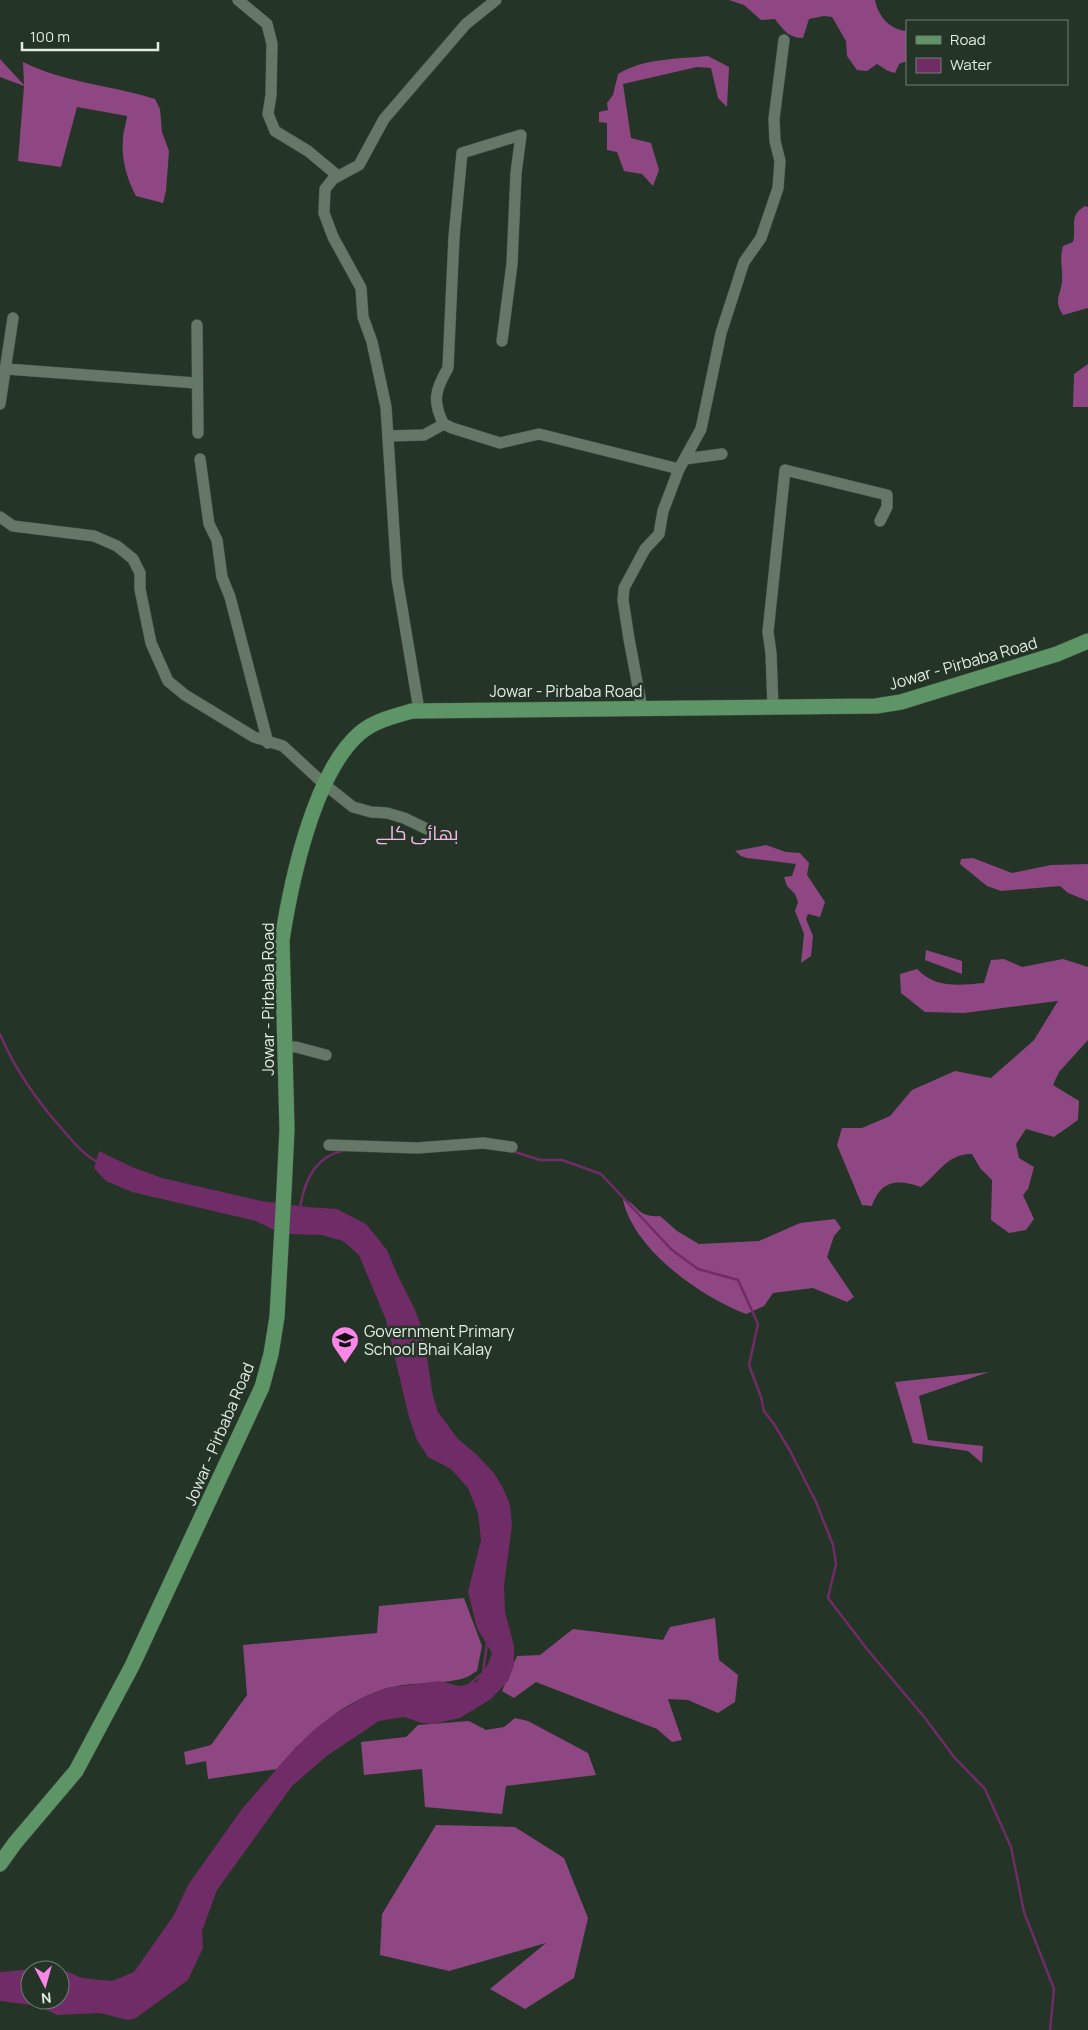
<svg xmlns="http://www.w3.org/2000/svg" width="1088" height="2030" viewBox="0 0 1088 2030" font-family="Manrope,Cairo,sans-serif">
	<rect width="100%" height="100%" fill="#243426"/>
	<g fill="#8e4783">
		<path d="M 729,0 L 875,0 C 878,16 890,30 907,31 L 907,61 L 899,64 L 895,73 L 888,71 L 877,64 L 867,71 L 857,70 L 847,56 L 846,41 L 832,17 L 824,16 L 809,19 L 803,38 C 789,38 783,30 775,19 L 761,20 L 744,5 Z"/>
		<path d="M 708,56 L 729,67 L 727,107 L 718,98 L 711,68 L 697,67 L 623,84 L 631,138 L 651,143 L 659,170 L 653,186 L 642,174 L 624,171 L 617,152 L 607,150 L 607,123 L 599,122 L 599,112 L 608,110 L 607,103 L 613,95 L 618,74 C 644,58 678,59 708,56 Z"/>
		<path d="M 0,59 L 24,85 L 23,62 C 65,83 111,85 155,99 L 160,109 L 162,132 L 169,151 L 166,191 L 163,203 L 136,196 C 127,179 121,159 123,139 C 123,132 126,124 127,116 L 77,107 L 61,167 L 18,161 L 24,86 L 0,77 Z"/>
		<path d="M 1085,206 L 1088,207 L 1088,308 L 1063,315 C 1053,300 1061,295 1062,281 C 1063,267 1059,261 1063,246 L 1073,242 C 1077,226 1068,216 1085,206 Z"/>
		<polygon points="1088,364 1088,407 1073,407 1074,374"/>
		<polygon points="766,845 786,852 800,853 809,863 807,875 825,902 820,917 808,914 806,919 813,936 811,956 801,963 804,934 795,911 798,902 795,894 787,886 784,877 792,876 796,864 747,858 741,856 735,851"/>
		<polygon points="973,858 1012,873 1051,865 1088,864 1088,901 1068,893 1060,886 1001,891 987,886 960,864 961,859"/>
		<polygon points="926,950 962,961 962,974 925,960"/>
		<path d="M 1004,959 L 1022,967 L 1063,959 L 1088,967 L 1088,1040 L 1059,1072 L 1053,1085 L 1079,1101 L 1078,1120 L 1054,1137 L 1026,1129 L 1016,1144 L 1019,1158 L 1034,1167 L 1028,1189 L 1023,1195 L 1034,1219 L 1026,1230 L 1009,1233 L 991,1220 L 992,1180 L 980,1168 L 972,1154 C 948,1153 938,1174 921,1187 C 897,1179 881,1180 872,1206 L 862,1205 L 837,1145 L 842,1128 L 862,1128 L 890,1116 L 912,1090 L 955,1071 L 991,1078 L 1034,1040 L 1058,1001 L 964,1013 L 925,1012 L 901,993 L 900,974 L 917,969 C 936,989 959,985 984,983 L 991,960 Z"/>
		<path d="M 623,1200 C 638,1202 635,1218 660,1216 L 677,1231 L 699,1244 L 759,1241 L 800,1223 L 835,1219 L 841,1228 L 834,1236 L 827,1257 L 854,1297 L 847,1302 L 813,1288 L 773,1293 L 764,1306 L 746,1314 C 701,1297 634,1250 623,1200 Z"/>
		<polygon points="989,1372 919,1396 928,1440 983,1446 982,1463 968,1451 913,1443 895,1382"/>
		<path d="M 464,1598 L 482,1646 L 477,1671 C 473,1673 469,1677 464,1678 C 451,1683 418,1683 403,1685 C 352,1692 309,1732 277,1769 L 208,1779 L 206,1761 L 186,1765 L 184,1752 L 211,1745 L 247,1695 L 243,1645 L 377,1633 L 379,1606 Z"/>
		<polygon points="715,1618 719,1660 738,1675 735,1702 718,1713 688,1700 668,1699 682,1740 672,1742 657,1729 536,1682 514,1698 502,1691 517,1656 540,1655 573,1629 663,1640 670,1627"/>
		<polygon points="515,1718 528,1721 588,1753 596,1775 506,1786 502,1814 425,1807 422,1769 364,1775 361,1742 406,1737 418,1725 469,1721 486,1730 504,1727"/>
		<polygon points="436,1825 515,1827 564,1858 588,1918 574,1978 525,2009 490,1989 546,1943 449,1971 380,1955 382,1914"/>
	</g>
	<path fill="#702c67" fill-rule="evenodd" d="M 99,1151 L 132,1167 L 162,1178 L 261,1201 L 307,1207 L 337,1209 L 366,1224 L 387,1250 L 397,1274 L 416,1312 L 423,1332 L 433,1396 L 438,1412 L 458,1439 L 476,1454 L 494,1473 L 504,1490 L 510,1505 L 512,1526 L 504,1585 L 505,1612 L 514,1646 L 514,1665 L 508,1681 L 491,1699 L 460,1718 L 433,1724 L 422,1723 L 404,1717 L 379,1721 L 328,1755 L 292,1786 L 217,1890 L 202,1931 L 203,1948 L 188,1980 L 136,2018 L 128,2020 L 100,2013 L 57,2015 L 39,2006 L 0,2001 L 0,1972 L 56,1967 L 82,1978 L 112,1981 L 134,1972 L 174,1915 L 188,1885 L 242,1809 L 295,1748 L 315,1729 L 335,1714 L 362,1698 L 386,1688 L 439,1681 L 460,1686 L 477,1682 L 488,1664 L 492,1653 L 477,1628 L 468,1592 L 481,1540 L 478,1513 L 468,1488 L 451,1469 L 428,1457 L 417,1440 L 409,1417 L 386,1320 L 359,1255 L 343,1241 L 322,1235 L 288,1234 L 272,1229 L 256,1221 L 132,1192 L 106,1181 L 94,1168 ZM 30,1970 L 60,1970 L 60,2000 L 30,2000 Z"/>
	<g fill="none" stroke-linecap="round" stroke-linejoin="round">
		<g stroke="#702c67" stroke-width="2.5">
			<path d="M 0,1034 C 15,1070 37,1101 63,1130 C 74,1143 84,1155 99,1163"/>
			<polyline points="512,1151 540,1160 562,1160 601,1174 672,1250 698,1269 738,1280 758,1324 749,1365 761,1397 764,1411 774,1424 789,1449 816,1502 833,1545 836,1564 828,1598 867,1649 925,1718 954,1757 985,1789 1011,1847 1024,1912 1054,1989 1050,2030"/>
			<path d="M 300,1208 C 304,1182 314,1157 342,1151"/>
			<polyline points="469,1685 483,1673 487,1643"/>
		</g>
		<g stroke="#445145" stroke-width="12">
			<g id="minor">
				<polyline points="238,0 267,24 272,44 271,95 268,114 275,131 308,151 338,176"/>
				<polyline points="197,325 198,433"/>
				<polyline points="6,369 196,383"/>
				<polyline points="0,404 13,318"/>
				<path d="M 444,425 C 432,401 435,390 448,368 L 454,237 L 462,153 L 521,135 L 516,173 L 512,264 L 502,341"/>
				<polyline points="388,436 424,435 444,424 452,428 500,443 539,434 679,469 663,511 659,534 645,549 624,588 623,600 629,639 642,708"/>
				<polyline points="200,459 209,524 217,540 222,577 230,597 268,743"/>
				<polyline points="685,459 722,454"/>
				<polyline points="679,469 701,429 721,333 744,262 761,238 778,188 780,161 775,141 774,119 784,40"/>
				<polyline points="0,517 13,526 94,536 117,546 133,559 140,573 140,589 151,643 168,681 185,695 254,737 283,746 324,784 353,807 371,812 387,813 404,818 427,829"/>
				<polyline points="773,707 771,653 768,632 785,470 887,495 887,507 880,521"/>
				<polyline points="419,710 397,578 386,407 372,342 363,317 361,288 333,237 324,213 325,189 333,179 359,165 384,119 466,24 496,0"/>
				<polyline points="284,1047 296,1047 326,1055"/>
				<polyline points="329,1145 417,1148 483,1143 512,1147"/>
			</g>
		</g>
		<g stroke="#445145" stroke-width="16">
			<path id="major" d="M 0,1864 L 15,1843 L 76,1771 L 132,1666 L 262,1387 L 271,1354 L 277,1317 L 284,1191 L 287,1129 L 282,940 C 291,882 314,772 360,733 C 374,721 394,716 412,711 L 876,706 L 901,702 L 1057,654 L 1088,641"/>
		</g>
		<use href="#minor" stroke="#657767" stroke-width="11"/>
		<use href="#major" stroke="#5e9566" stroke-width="15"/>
	</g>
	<defs>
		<g id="school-pin" transform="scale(1.4375)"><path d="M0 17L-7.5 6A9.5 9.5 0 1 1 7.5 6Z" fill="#fa87e7" stroke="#243426"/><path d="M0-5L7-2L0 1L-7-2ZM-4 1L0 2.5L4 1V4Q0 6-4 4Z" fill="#111"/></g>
	</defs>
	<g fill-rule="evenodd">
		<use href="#school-pin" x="345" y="1340"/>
	</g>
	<g text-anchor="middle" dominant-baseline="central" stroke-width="5" stroke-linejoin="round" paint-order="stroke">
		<g font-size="16" fill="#e2ece2" stroke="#243426">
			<text transform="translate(963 663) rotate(-16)">Jowar - Pirbaba Road</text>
			<text x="566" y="691">Jowar - Pirbaba Road</text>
			<text transform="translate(268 999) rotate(-90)">Jowar - Pirbaba Road</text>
			<text transform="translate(219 1434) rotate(-67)">Jowar - Pirbaba Road</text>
		</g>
		<g font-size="16" fill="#e2ece2" stroke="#243426" text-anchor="start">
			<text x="364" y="1331">Government Primary<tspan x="364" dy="18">School Bhai Kalay</tspan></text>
		</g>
		<g font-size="19" fill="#f6b5e9" stroke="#243426">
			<text x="417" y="833">بھائی كلے</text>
		</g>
	</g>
	<rect x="906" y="20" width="162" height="65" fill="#243426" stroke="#707e71"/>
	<rect x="916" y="36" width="25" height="8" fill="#5e9566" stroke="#707e71"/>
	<text x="950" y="45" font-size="15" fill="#e2ece2">Road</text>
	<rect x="916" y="58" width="25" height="15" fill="#702c67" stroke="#707e71"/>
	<text x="950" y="70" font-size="15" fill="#e2ece2">Water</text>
	<g transform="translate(45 1985) rotate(174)"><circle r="24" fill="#243426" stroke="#707e71"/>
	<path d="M0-4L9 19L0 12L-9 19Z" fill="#fa87e7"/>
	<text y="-8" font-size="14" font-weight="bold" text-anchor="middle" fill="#e2ece2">N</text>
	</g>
	<path d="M22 42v8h136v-8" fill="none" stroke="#e2ece2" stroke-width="2.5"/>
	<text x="30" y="42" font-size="15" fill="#e2ece2" stroke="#243426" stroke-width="4" paint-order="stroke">100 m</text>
</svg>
